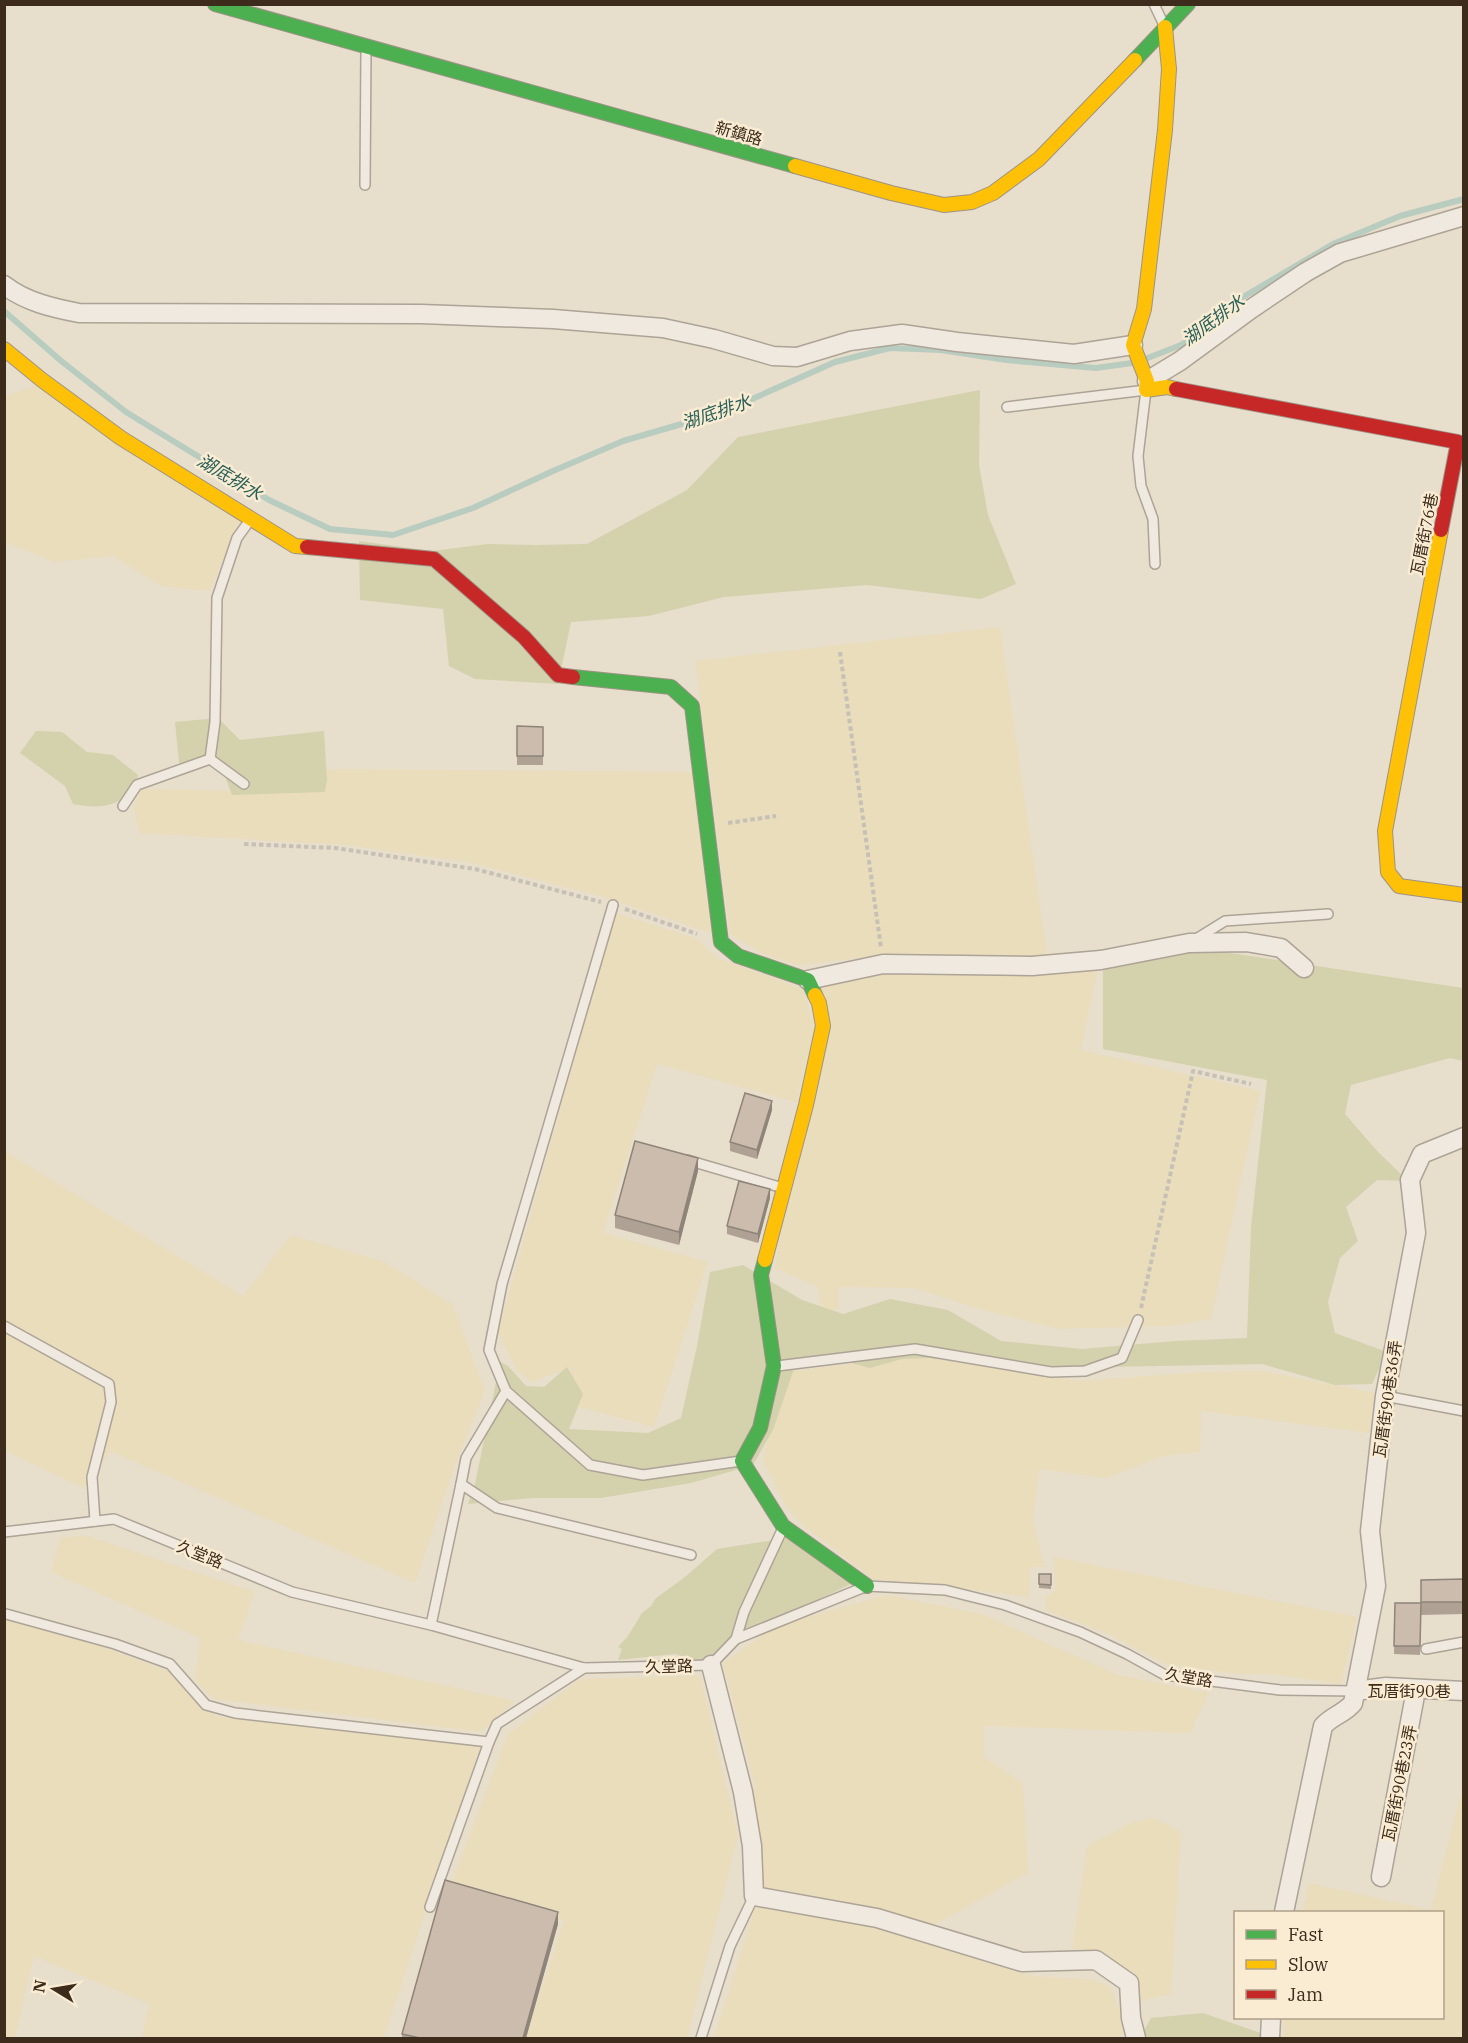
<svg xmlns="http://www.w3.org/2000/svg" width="1468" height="2043" viewBox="0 0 1468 2043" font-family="'IBM Plex Serif','Noto Sans TC',serif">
	<rect width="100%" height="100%" fill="#e8decc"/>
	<g fill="#e9ddbc">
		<polygon points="39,385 241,521 209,591 161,586 113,556 54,562 5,542 4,396"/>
		<polygon points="1000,627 1047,956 870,957 796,965 763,954 730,934 695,661"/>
		<polygon points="342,769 692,772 711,933 600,896 468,862 346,845 139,833 134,806 142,789 242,791 264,771"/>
		<polygon points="615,913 695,938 718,958 803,989 814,1028 796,1102 657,1064 603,1233 708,1262 654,1427 565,1403 572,1367 532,1382 517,1371 498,1333"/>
		<polygon points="1098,966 1081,1050 1260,1091 1211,1319 1171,1326 1059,1329 979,1309 914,1288 839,1287 839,1309 822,1312 818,1287 775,1268 822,982 888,971 985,975"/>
		<polygon points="4,1151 243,1296 291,1235 385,1262 453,1305 485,1391 455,1465 415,1583 110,1451 84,1488 5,1451"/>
		<polygon points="920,1356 1079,1381 1204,1372 1262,1371 1375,1393 1369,1433 1201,1411 1200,1452 1163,1456 1107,1478 1039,1469 1033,1523 1045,1567 1030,1567 1030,1597 873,1579 805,1527 787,1509 763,1460 783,1372"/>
		<polygon points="85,1535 255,1592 238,1640 515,1701 481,1732 214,1699 195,1681 200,1638 51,1572 60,1538"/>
		<polygon points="1054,1557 1357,1617 1341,1684 1271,1674 1239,1674 1165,1664 1108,1634 1045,1610 1046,1595 1056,1592"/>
		<polygon points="887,1595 982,1614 1119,1675 1209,1693 1190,1733 984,1726 984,1757 1023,1783 1028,1873 932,1926 765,1889 756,1843 754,1782 723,1663 777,1625"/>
		<polygon points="4,1611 169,1671 215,1716 480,1746 384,2038 142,2038 149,2004 34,1956 15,2038 5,2038"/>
		<polygon points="700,1676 738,1835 687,2038 526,2038 564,1920 451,1884 508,1734 580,1679"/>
		<polygon points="1463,1787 1463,2038 1283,2038 1284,2018 1442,2018 1442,1912 1303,1912 1309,1883 1431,1910"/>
		<polygon points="1154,1818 1181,1832 1171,1994 1140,2001 1131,1980 1096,1951 1072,1949 1087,1846 1131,1823"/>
		<polygon points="757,1902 883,1928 1032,1976 1093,1980 1110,1987 1126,2025 1120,2038 714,2038"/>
	</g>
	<g fill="#d4d1ad">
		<polygon points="980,390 979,465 988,515 1016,584 981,599 867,585 724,597 649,616 571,622 558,684 475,679 449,666 443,609 360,600 359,541 432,551 488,544 537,545 587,544 687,490 738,437"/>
		<polygon points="218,718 240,740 324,731 327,780 325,792 232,795 220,763 182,771 179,763 175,722"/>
		<path d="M 36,731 L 62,732 L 87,752 L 113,755 L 138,775 L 134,792 C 113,807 99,809 73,804 L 65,786 L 20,753 Z"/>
		<polygon points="1178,945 1463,988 1463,1061 1450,1058 1351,1085 1345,1114 1378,1152 1408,1181 1377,1180 1346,1207 1358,1241 1340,1258 1328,1302 1335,1333 1387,1352 1372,1384 1335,1385 1262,1364 1108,1367 1040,1372 931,1358 902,1359 870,1368 840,1360 795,1366 773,1430 753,1465 691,1483 601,1498 533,1498 468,1504 475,1484 496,1382 488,1355 508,1366 526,1386 544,1387 567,1367 583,1394 569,1429 648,1433 681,1418 697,1346 710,1272 743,1265 802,1300 843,1314 890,1299 948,1310 1001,1341 1082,1349 1175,1341 1247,1338 1251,1227 1267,1080 1103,1049 1103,963"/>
		<polygon points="806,1535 859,1580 737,1639 711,1665 675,1654 618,1660 622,1649 618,1647 628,1636 642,1613 651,1606 656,1598 685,1577 717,1549"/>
		<polygon points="1203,2013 1275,2038 1140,2038 1151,2018"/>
	</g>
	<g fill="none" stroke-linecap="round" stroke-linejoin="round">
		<g stroke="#b8ccbf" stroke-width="6">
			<polyline points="4,311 60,360 126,412 269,500 330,529 393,535 473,508 553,471 623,441 723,412 835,362 890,348 941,350 1006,360 1096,368 1132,363"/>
			<polyline points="1145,359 1181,345 1205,329 1233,303 1333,244 1400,216 1464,199"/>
		</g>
		<g stroke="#ada396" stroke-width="12">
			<g id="lane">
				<polyline points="1154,4 1164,25"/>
				<polyline points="365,185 366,49"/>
				<polyline points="1007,407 1146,390 1138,456 1141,486 1153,519 1155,564"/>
				<polyline points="210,759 244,784"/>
				<polyline points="123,806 137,785 210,759 215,722 217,598 237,538 250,520"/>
				<polyline points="613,905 502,1284 489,1350 506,1391 466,1458 461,1484 497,1508 691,1555"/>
				<polyline points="1196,939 1225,921 1328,914"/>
				<polyline points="687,1160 783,1188"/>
				<polyline points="4,1326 109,1384 111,1402 92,1477 95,1521"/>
				<polyline points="777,1366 915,1349 1051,1372 1085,1371 1122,1358 1138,1320"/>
				<polyline points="506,1391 590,1465 643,1475 741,1461"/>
				<polyline points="1385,1396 1464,1411"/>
				<polyline points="4,1532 114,1519 292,1592 431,1625 584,1668 711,1665 736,1639 867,1586 945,1590 1005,1605 1080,1632 1127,1654 1165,1675 1280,1690 1355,1691"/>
				<polyline points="6,1614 115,1644 170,1664 206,1705 235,1713 489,1742 430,1907"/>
				<polyline points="431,1625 461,1484"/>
				<polyline points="736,1639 744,1612 783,1528"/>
				<polyline points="1426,1649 1464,1642"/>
				<polyline points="489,1742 497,1724 584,1668"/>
				<polyline points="701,2038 730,1946 754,1896"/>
			</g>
		</g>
		<g stroke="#ada396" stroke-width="21">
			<g id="street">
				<path d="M 4,285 C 26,302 53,308 79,313 L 421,314 L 553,319 L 663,328 L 714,339 L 773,356 L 797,357 L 850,341 L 902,334 L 957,342 L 1074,354 L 1133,345"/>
				<polyline points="1147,381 1180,361 1251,309 1306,272 1340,253 1464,216"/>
				<polyline points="808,980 883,964 1032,966 1101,960 1189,943 1246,942 1281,948 1304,968"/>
				<polyline points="711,1665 743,1792 752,1846 754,1896 877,1918 1022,1962 1096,1960 1129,1983 1131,2018 1136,2038"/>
				<polyline points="1355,1691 1386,1687 1464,1691"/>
				<polyline points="1381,1877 1416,1690"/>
				<path d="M 1284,1912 L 1323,1726 C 1333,1715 1344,1714 1353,1703 L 1376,1586 L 1370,1531 L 1385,1396 L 1416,1233 L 1410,1180 L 1422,1154 L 1464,1137"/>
				<polyline points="1270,2038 1271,2018"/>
			</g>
		</g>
		<g stroke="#9d9386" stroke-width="16">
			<g id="fast">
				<polyline points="215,4 795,166"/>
				<polyline points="1135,60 1188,4"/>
				<polyline points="573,677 671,687 692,706 721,942 738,956 808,980 815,995"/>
				<polyline points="765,1260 761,1275 774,1366 760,1428 742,1461 783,1526 867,1586"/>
			</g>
		</g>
		<g stroke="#9d9386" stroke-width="16">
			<g id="slow">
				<polyline points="1165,27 1169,69 1165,130 1144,309 1133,345 1147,381 1146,390 1167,387 1176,389"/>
				<polyline points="795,166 891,193 944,205 972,202 993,193 1039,159 1135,60"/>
				<polyline points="4,349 42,380 121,438 295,546 307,547"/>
				<polyline points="1441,530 1385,831 1388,872 1399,886 1464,895"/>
				<polyline points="765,1260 806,1105 823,1026 819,1003 815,995"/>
			</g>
		</g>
		<g stroke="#9d9386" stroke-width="16">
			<g id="jam">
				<polyline points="1176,389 1458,442 1441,530"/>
				<polyline points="307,547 434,559 524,637 558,675 573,677"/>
			</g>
		</g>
		<g stroke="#c7c0b6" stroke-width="4" stroke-dasharray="4.5 3" stroke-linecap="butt">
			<polyline points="840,652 881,948"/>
			<polyline points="728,823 776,816"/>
			<polyline points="244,844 335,848 475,869 601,902"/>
			<polyline points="625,909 697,934"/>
			<polyline points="1141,1308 1193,1071 1251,1084"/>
		</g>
		<use href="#lane" stroke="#efe9df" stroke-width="9"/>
		<use href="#street" stroke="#efe9df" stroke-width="18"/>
		<use href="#fast" stroke="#4caf50" stroke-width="14"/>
		<use href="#slow" stroke="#ffc107" stroke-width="14"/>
		<use href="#jam" stroke="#c62828" stroke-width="14"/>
	</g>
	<g fill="#afa295">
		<polygon points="517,726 543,727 543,765 517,765"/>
		<polygon points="772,1110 757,1159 730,1151 730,1142"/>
		<polygon points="698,1171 679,1245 615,1228 615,1215"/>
		<polygon points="770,1198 758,1243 727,1234 727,1226"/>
		<polygon points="1039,1574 1051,1574 1051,1589 1039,1588"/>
		<polygon points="1464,1579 1464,1614 1421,1615 1421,1580"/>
		<polygon points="1395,1603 1421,1603 1420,1655 1394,1654"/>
		<polygon points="558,1924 526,2038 402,2038 402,2034"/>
	</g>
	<g fill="#8f8479">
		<polygon points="772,1101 772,1110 757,1159 757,1150"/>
		<polygon points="698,1158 698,1171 679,1245 679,1232"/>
		<polygon points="770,1189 770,1198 758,1243 758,1234"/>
		<polygon points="558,1912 558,1924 526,2038 523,2038"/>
	</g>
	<g fill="#ccbcad" stroke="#8f8479" stroke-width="1.5">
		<polygon points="517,726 543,727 543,756 517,756"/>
		<polygon points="745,1093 772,1101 757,1150 730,1142"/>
		<polygon points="635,1141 698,1158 679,1232 615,1215"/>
		<polygon points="739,1181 770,1189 758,1234 727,1226"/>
		<polygon points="1039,1574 1051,1574 1051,1585 1039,1584"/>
		<polygon points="1464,1579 1464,1602 1421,1602 1421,1580"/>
		<polygon points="1395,1603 1421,1603 1420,1646 1394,1646"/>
		<polygon points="445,1880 558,1912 523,2038 420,2038 402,2034"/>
	</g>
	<g text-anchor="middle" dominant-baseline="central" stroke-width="5" stroke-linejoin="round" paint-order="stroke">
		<g font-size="16" fill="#3d2b1c" stroke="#f9ecd2">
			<text transform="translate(739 133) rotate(16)">新鎮路</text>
			<text transform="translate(1424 534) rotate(-79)">瓦厝街76巷</text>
			<text transform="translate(1387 1399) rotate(-82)">瓦厝街90巷36弄</text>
			<text transform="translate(200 1554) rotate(22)">久堂路</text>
			<text transform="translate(669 1666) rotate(-1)">久堂路</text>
			<text transform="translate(1189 1677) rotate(10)">久堂路</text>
			<text x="1409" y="1691">瓦厝街90巷</text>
			<text transform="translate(1399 1783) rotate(-79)">瓦厝街90巷23弄</text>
		</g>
		<g font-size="18" font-style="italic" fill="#2a5f59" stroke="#f9ecd2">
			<text transform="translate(1213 320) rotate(-36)">湖底排水</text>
			<text transform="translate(716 412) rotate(-19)">湖底排水</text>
			<text transform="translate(230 477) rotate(31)">湖底排水</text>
		</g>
	</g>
	<rect width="1468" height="2043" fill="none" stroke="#3d2b1c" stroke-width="12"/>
	<rect x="1234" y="1911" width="210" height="108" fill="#f9ecd2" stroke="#ae9f89" stroke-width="1.5"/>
	<rect x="1246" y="1930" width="30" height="9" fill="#4caf50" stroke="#ae9f89" stroke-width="1.5"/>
	<text x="1288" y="1941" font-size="18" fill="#3d2b1c">Fast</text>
	<rect x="1246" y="1960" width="30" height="9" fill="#ffc107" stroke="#ae9f89" stroke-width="1.5"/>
	<text x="1288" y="1971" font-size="18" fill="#3d2b1c">Slow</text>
	<rect x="1246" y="1990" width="30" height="9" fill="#c62828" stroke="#ae9f89" stroke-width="1.5"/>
	<text x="1288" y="2001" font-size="18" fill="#3d2b1c">Jam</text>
	<g transform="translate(54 1989) rotate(281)" stroke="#f9ecd2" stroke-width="4.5" paint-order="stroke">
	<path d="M0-4.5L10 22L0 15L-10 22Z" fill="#3d2b1c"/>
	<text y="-9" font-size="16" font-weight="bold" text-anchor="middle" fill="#3d2b1c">N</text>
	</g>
</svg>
